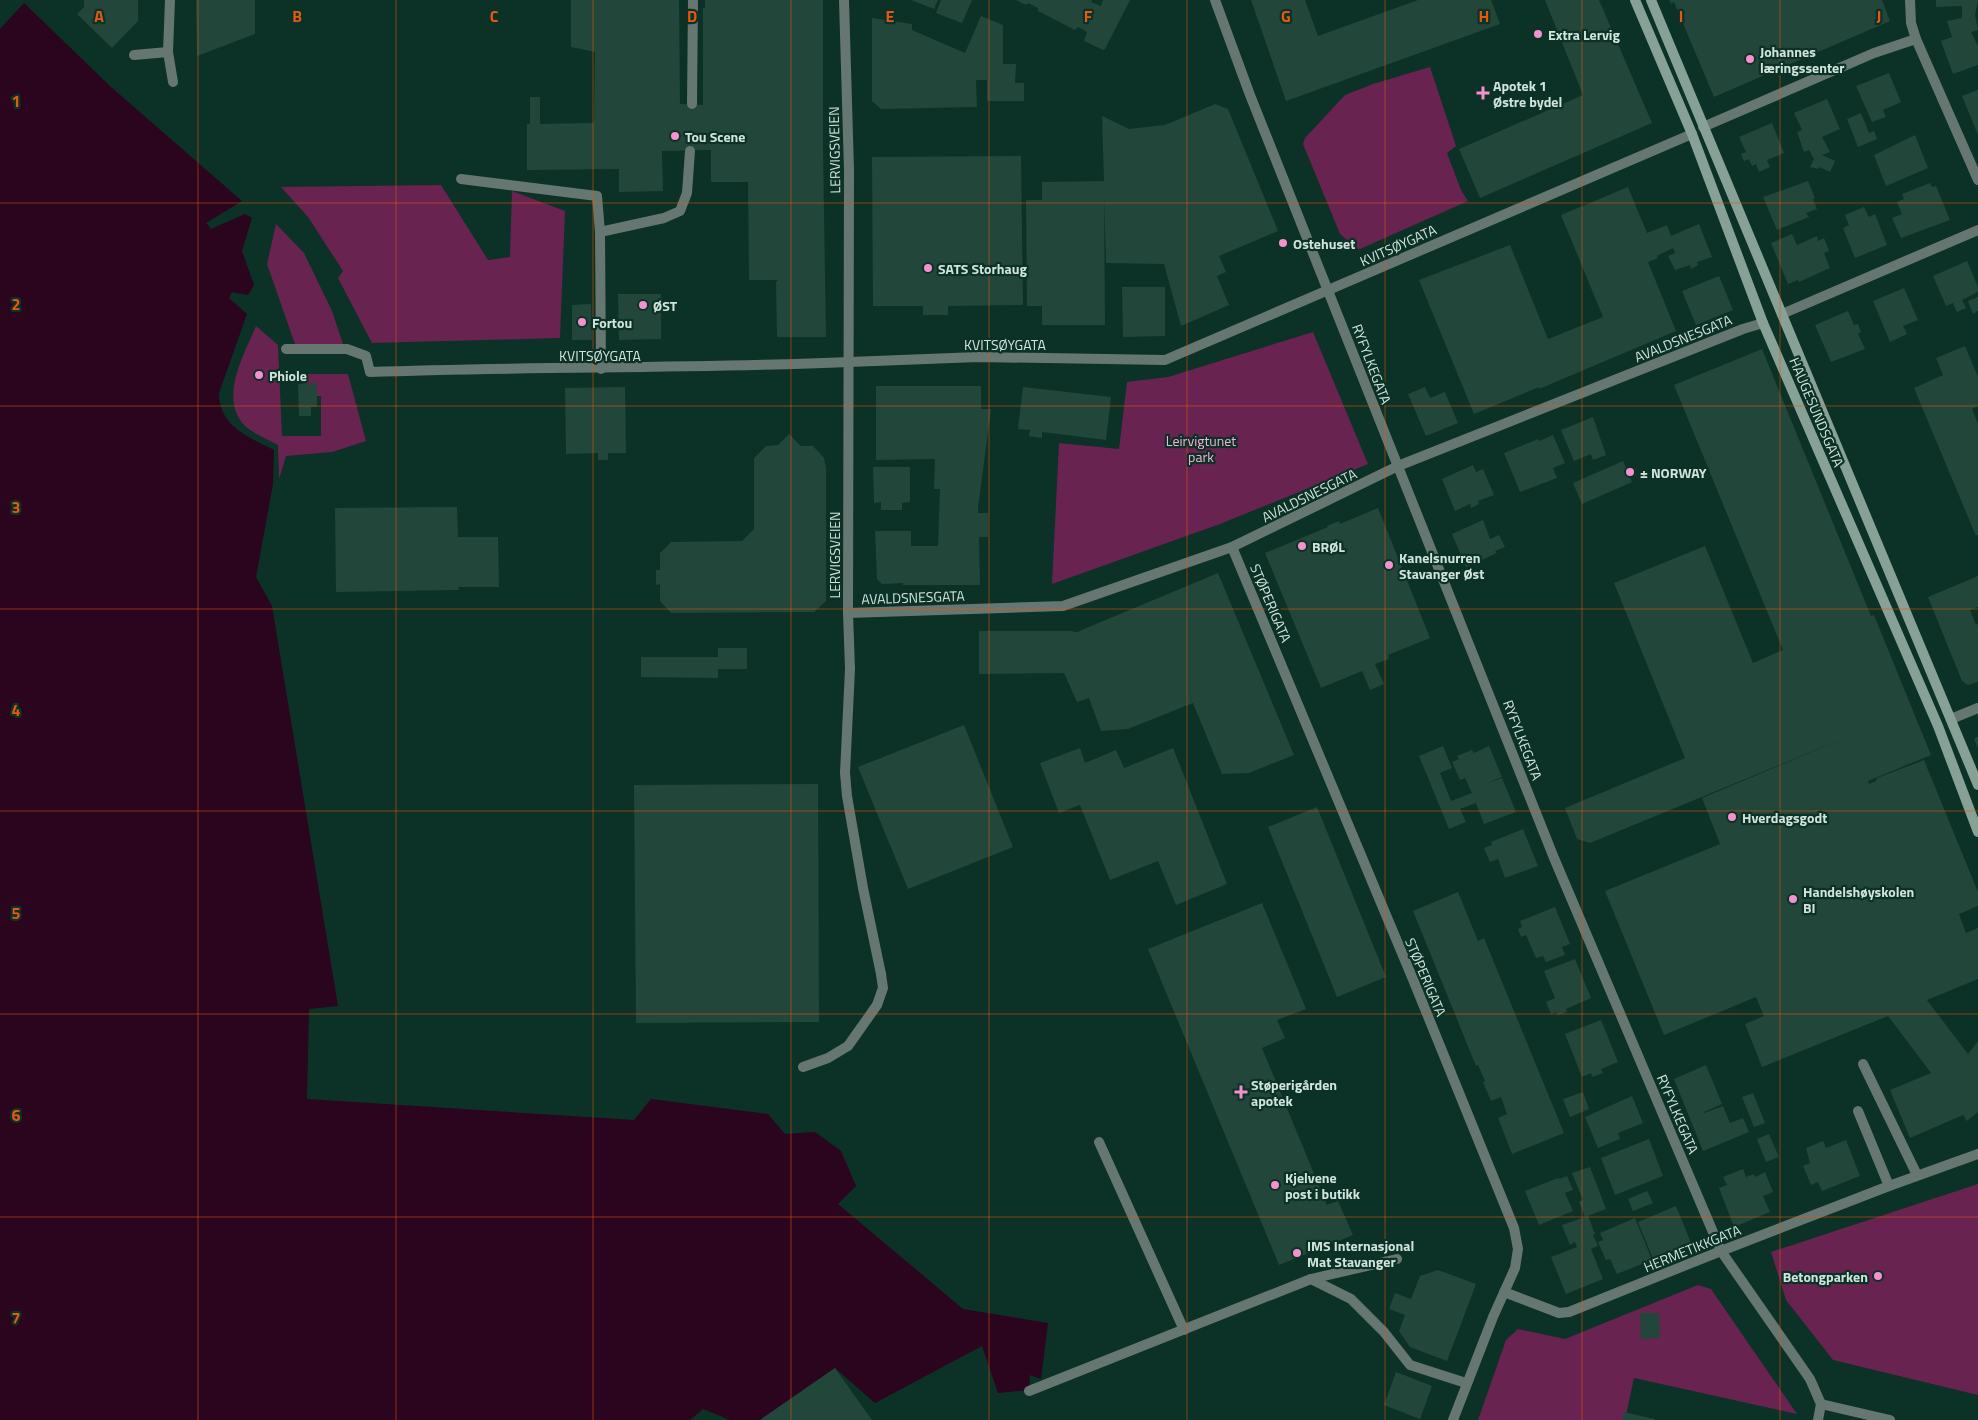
<svg xmlns="http://www.w3.org/2000/svg" width="1978" height="1420" viewBox="0 0 1978 1420" font-family="'Titillium Web',sans-serif">
	<rect width="100%" height="100%" fill="#0c3126"/>
	<g fill="#682351">
		<polygon points="1430,67 1456,146 1447,153 1461,190 1468,201 1360,249 1356,248 1340,234 1303,144 1305,138 1345,95 1373,84"/>
		<polygon points="441,185 488,260 510,257 512,191 565,211 560,338 372,343 338,278 343,271 308,217 281,187"/>
		<polygon points="276,224 304,253 332,311 343,344 297,350 267,264"/>
		<path d="M 256,326 L 278,345 L 282,436 L 321,436 L 321,396 L 309,396 L 302,374 L 348,374 L 366,441 L 332,452 L 286,456 L 279,479 L 278,445 C 267,439 252,433 244,425 C 219,397 244,355 256,326 Z"/>
		<polygon points="1313,332 1368,464 1220,524 1052,584 1059,443 1119,449 1127,382 1168,377"/>
		<polygon points="1978,1184 1978,1395 1833,1360 1786,1300 1771,1252"/>
		<polygon points="1698,1285 1711,1289 1797,1414 1634,1378 1625,1420 1478,1420 1506,1340 1518,1329 1565,1339"/>
	</g>
	<path fill="#2b041e" d="M 24,3 L 111,87 L 242,201 L 206,223 L 211,229 L 245,214 L 252,218 L 242,251 L 254,285 L 248,295 L 232,292 L 229,298 L 247,314 L 219,393 C 219,426 248,437 274,450 L 273,484 L 256,577 L 272,606 L 338,1006 L 309,1009 L 307,1099 L 634,1120 L 651,1099 L 768,1114 L 785,1134 L 815,1132 L 841,1151 L 856,1186 L 838,1204 L 963,1309 L 1048,1323 L 1041,1379 L 1030,1375 L 1029,1390 L 998,1393 L 982,1346 L 875,1403 L 835,1368 L 760,1420 L 730,1420 L 703,1409 L 690,1420 L 0,1420 L 0,29 Z"/>
	<g fill="#22463a">
		<polygon points="84,0 138,0 138,21 112,48 77,14 84,7"/>
		<polygon points="196,0 255,0 255,34 197,56"/>
		<polygon points="571,0 679,0 680,104 703,105 703,8 705,8 705,0 823,0 823,148 826,337 777,337 776,282 778,280 749,280 748,182 711,182 711,150 662,151 663,191 619,192 619,169 527,170 527,124 530,124 530,97 540,97 540,124 594,123 595,52 571,47"/>
		<polygon points="911,0 938,0 934,9"/>
		<polygon points="941,0 972,0 962,23 936,13"/>
		<polygon points="1016,0 1092,0 1091,2 1101,6 1103,0 1130,0 1105,49 1103,50 1084,41 1087,32 1078,27 1075,30 1038,11 1038,8 1028,3 1026,5"/>
		<polygon points="1251,0 1305,0 1318,36 1418,0 1491,0 1500,24 1286,101"/>
		<polygon points="1545,0 1599,0 1652,123 1480,198 1459,149 1583,95"/>
		<polygon points="1669,0 1882,0 1890,21 1714,97 1674,2 1671,4"/>
		<polygon points="1936,0 1978,0 1975,15 1978,30 1971,32 1978,46 1978,65 1953,74 1941,41 1952,37 1947,21 1962,18 1962,6 1936,7"/>
		<polygon points="981,16 1003,25 1003,64 1016,64 1015,83 1024,83 1024,101 987,101 987,80 976,80 977,107 881,109 872,101 872,18 912,24 912,30 965,53"/>
		<polygon points="1889,73 1901,102 1883,110 1886,117 1872,122 1856,86"/>
		<polygon points="1978,90 1978,135 1962,96"/>
		<polygon points="1827,99 1840,129 1822,137 1830,152 1822,155 1835,161 1830,172 1819,167 1818,169 1810,167 1814,159 1809,150 1804,152 1797,132 1802,130 1794,113"/>
		<polygon points="1215,104 1228,109 1278,231 1219,256 1226,272 1217,276 1229,305 1181,326 1164,264 1106,263 1104,196 1105,325 1042,325 1042,306 1027,306 1026,200 1042,200 1042,182 1104,181 1102,116 1129,129 1165,125"/>
		<polygon points="1861,113 1869,133 1874,131 1877,139 1858,147 1847,119"/>
		<polygon points="1772,123 1784,153 1767,160 1770,167 1759,172 1756,164 1752,166 1749,159 1744,161 1741,154 1746,152 1739,137"/>
		<polygon points="1915,135 1928,168 1886,186 1874,155"/>
		<polygon points="1021,156 1023,305 948,306 948,315 923,315 923,306 873,306 872,157"/>
		<polygon points="1808,181 1815,198 1813,199 1817,209 1806,213 1809,217 1777,230 1763,197"/>
		<polygon points="1930,183 1932,187 1936,186 1950,220 1901,238 1892,218 1902,214 1897,202 1904,199 1902,194"/>
		<polygon points="1628,187 1647,233 1667,225 1671,236 1699,224 1712,257 1697,262 1698,265 1691,269 1690,265 1675,270 1668,256 1675,253 1673,248 1657,256 1658,258 1648,262 1676,331 1539,389 1539,387 1474,414 1419,280 1510,245 1548,339 1603,317 1561,215"/>
		<polygon points="1864,207 1869,217 1875,214 1887,245 1855,258 1843,228 1849,225 1845,215"/>
		<polygon points="1792,234 1797,245 1817,236 1818,241 1824,238 1829,251 1824,253 1830,268 1799,282 1798,280 1788,284 1771,243"/>
		<polygon points="1967,261 1978,287 1978,292 1962,300 1966,308 1957,312 1953,303 1946,306 1933,276"/>
		<polygon points="1719,276 1733,310 1696,325 1682,291"/>
		<polygon points="1122,287 1165,287 1165,336 1123,337"/>
		<polygon points="1904,288 1918,320 1903,326 1907,334 1890,342 1873,301"/>
		<polygon points="618,294 661,294 661,339 619,340"/>
		<polygon points="1978,297 1978,311 1973,314 1968,301"/>
		<polygon points="591,304 592,340 572,340 572,305"/>
		<polygon points="1848,311 1854,325 1858,324 1861,332 1858,334 1865,349 1831,362 1815,325"/>
		<polygon points="1965,346 1978,377 1978,406 1972,409 1978,424 1978,535 1976,536 1914,388 1943,375 1936,358"/>
		<polygon points="1762,349 1871,616 1874,615 1931,755 1868,781 1869,784 1876,781 1877,778 1924,760 1978,892 1978,906 1959,914 1966,933 1978,928 1978,979 1927,1000 1968,1054 1978,1041 1978,1112 1967,1121 1963,1115 1910,1138 1890,1090 1931,1073 1888,1016 1762,1067 1745,1024 1764,1016 1756,997 1664,1035 1605,891 1720,844 1702,798 1850,736 1590,843 1577,839 1565,808 1685,758 1614,583 1705,546 1753,663 1783,650 1674,385"/>
		<polygon points="317,383 317,407 311,407 311,416 299,416 298,384"/>
		<polygon points="876,386 981,386 981,409 991,409 978,508 978,513 988,513 988,537 979,537 980,585 903,585 903,583 882,584 877,579 875,531 911,531 911,546 938,546 940,489 934,489 935,459 876,460"/>
		<polygon points="625,387 626,453 608,453 608,460 598,460 598,453 566,454 565,388"/>
		<polygon points="1023,387 1111,397 1106,440 1042,432 1042,438 1029,436 1030,430 1018,429"/>
		<polygon points="1425,387 1430,398 1445,392 1458,423 1426,436 1408,394"/>
		<polygon points="1593,417 1606,455 1593,460 1591,454 1574,461 1561,430"/>
		<polygon points="789,434 801,446 813,446 824,458 826,468 826,601 814,612 671,613 660,601 660,584 656,585 656,570 660,570 660,553 671,542 742,541 754,529 754,458 766,446 778,445"/>
		<polygon points="1553,435 1565,463 1553,468 1557,478 1520,492 1504,453 1538,439 1539,441"/>
		<polygon points="1623,461 1632,482 1582,504 1573,483"/>
		<polygon points="1473,465 1476,472 1483,469 1494,495 1478,501 1479,504 1471,508 1470,504 1455,511 1442,479"/>
		<polygon points="873,467 910,467 910,502 902,503 902,510 881,510 881,502 874,503"/>
		<polygon points="457,507 458,537 498,537 499,587 458,587 459,590 336,592 335,508"/>
		<polygon points="1378,508 1430,638 1388,655 1389,659 1375,664 1384,684 1370,690 1362,671 1321,688 1265,553 1328,527 1327,526 1339,521 1340,524"/>
		<polygon points="1483,520 1490,539 1499,535 1505,547 1495,551 1497,553 1466,567 1452,534"/>
		<polygon points="1218,573 1294,755 1249,773 1222,774 1193,703 1128,729 1101,731 1089,698 1077,702 1064,673 979,674 979,631 1073,631 1073,632 1077,632"/>
		<polygon points="1978,576 1978,607 1970,610 1976,625 1978,624 1978,682 1968,685 1962,681 1928,597"/>
		<polygon points="718,648 747,648 747,669 718,669 718,678 641,677 641,657 718,657"/>
		<polygon points="964,725 1013,847 908,889 858,767"/>
		<polygon points="1978,737 1978,749 1974,739"/>
		<polygon points="1443,746 1452,768 1440,773 1451,801 1472,793 1465,778 1460,780 1452,762 1459,759 1457,756 1472,750 1474,753 1489,746 1502,777 1483,785 1502,778 1516,812 1484,824 1476,803 1460,809 1466,822 1449,829 1419,756"/>
		<polygon points="1080,748 1085,763 1116,750 1124,768 1173,748 1227,884 1176,905 1158,861 1110,880 1080,805 1059,813 1040,763"/>
		<polygon points="818,784 819,1022 636,1023 634,785"/>
		<polygon points="1317,807 1386,977 1337,997 1268,827"/>
		<polygon points="1523,829 1538,866 1505,878 1498,859 1490,862 1484,848 1492,845 1491,842"/>
		<polygon points="1458,892 1478,941 1484,938 1564,1133 1512,1154 1498,1118 1507,1114 1501,1097 1491,1101 1483,1082 1485,1081 1478,1065 1476,1066 1413,911"/>
		<polygon points="1262,903 1306,1009 1277,1020 1285,1038 1262,1048 1327,1205 1338,1201 1353,1235 1279,1265 1148,949"/>
		<polygon points="1555,907 1570,944 1562,947 1565,955 1546,962 1543,956 1536,958 1526,935 1521,937 1518,929 1522,927 1520,921"/>
		<polygon points="1575,959 1591,998 1566,1009 1567,1012 1558,1015 1556,1012 1551,1014 1546,1002 1555,998 1544,971"/>
		<polygon points="1601,1020 1618,1062 1601,1069 1603,1073 1592,1077 1591,1073 1582,1077 1565,1034"/>
		<polygon points="1706,1065 1722,1104 1704,1112 1704,1113 1723,1106 1730,1123 1743,1118 1749,1132 1703,1151 1674,1079"/>
		<polygon points="1583,1092 1589,1109 1570,1117 1563,1099"/>
		<polygon points="1753,1093 1765,1123 1754,1127 1742,1097"/>
		<polygon points="1632,1096 1643,1123 1618,1133 1620,1139 1598,1148 1585,1117"/>
		<polygon points="1769,1134 1779,1157 1766,1162 1757,1139"/>
		<polygon points="1649,1139 1663,1176 1615,1195 1601,1158"/>
		<polygon points="1846,1140 1860,1176 1822,1191 1818,1182 1811,1185 1803,1166 1810,1163 1806,1148 1823,1141 1826,1148"/>
		<polygon points="1590,1167 1606,1209 1585,1217 1579,1202 1583,1200 1572,1173"/>
		<polygon points="1743,1169 1746,1177 1754,1174 1755,1177 1765,1172 1773,1192 1763,1196 1770,1212 1734,1227 1719,1188 1727,1185 1723,1177"/>
		<polygon points="1567,1176 1573,1190 1565,1193 1573,1211 1539,1225 1525,1191 1558,1178 1559,1179"/>
		<polygon points="1647,1191 1653,1203 1633,1211 1628,1199"/>
		<polygon points="1676,1206 1691,1243 1653,1259 1638,1222"/>
		<polygon points="1588,1216 1595,1234 1593,1235 1598,1246 1591,1249 1603,1279 1566,1294 1551,1257 1577,1247 1575,1242 1570,1245 1562,1225"/>
		<polygon points="1635,1218 1652,1260 1617,1274 1610,1259 1606,1260 1598,1242 1603,1240 1600,1233"/>
		<polygon points="1438,1270 1476,1284 1447,1361 1410,1347 1399,1331 1405,1315 1389,1309 1395,1293 1411,1299 1420,1276"/>
		<polygon points="1640,1313 1659,1313 1660,1338 1641,1339"/>
		<polygon points="835,1368 872,1420 760,1420"/>
		<polygon points="1396,1372 1432,1386 1420,1419 1384,1405"/>
		<polygon points="1624,1412 1654,1419 1654,1420 1622,1420"/>
	</g>
	<g fill="none" stroke-linecap="round" stroke-linejoin="round">
		<g stroke="#667670" stroke-width="10">
			<polyline points="692,104 693,0"/>
			<polyline points="461,179 597,196 600,232 601,369"/>
			<polyline points="600,232 664,218 680,211 687,193 690,151"/>
			<path d="M 286,349 L 347,349 L 366,356 L 370,372 C 529,366 689,369 849,362"/>
			<polyline points="1863,1064 1917,1175"/>
			<polyline points="803,1067 828,1058 848,1046 877,1005 883,988 881,974"/>
			<polyline points="1858,1111 1889,1186"/>
			<polyline points="1099,1142 1184,1330"/>
			<polyline points="1311,1279 1351,1299 1384,1332 1410,1365 1466,1383"/>
			<polyline points="1029,1391 1311,1279 1397,1259"/>
		</g>
		<g stroke="#667670" stroke-width="10">
			<polyline points="170,0 168,52 173,82"/>
			<polyline points="844,0 849,170 848,613 850,669 845,773 847,796 863,888 881,974"/>
			<polyline points="1910,0 1911,23 1916,39 1978,180"/>
			<polyline points="134,55 168,52"/>
			<polyline points="1703,127 1874,53 1916,39"/>
			<polyline points="1782,314 1978,230"/>
			<polyline points="849,362 978,357 1165,360 1692,134"/>
			<polyline points="1232,547 1412,977 1514,1228 1518,1249 1515,1268 1493,1317 1453,1420"/>
			<polyline points="848,613 1063,606 1232,547 1398,466 1743,329 1763,323"/>
			<polyline points="1951,719 1978,708"/>
			<polyline points="1504,1292 1559,1313 1569,1312 1721,1251 1810,1379 1821,1404"/>
			<polyline points="1821,1404 1890,1420"/>
			<polyline points="1818,1420 1821,1404"/>
		</g>
		<polyline stroke="#667670" stroke-width="10" points="1215,0 1250,95 1554,858 1721,1251 1889,1186 1978,1154"/>
		<g stroke="#88a197" stroke-width="10">
			<polyline points="1635,0 1692,134 1763,323 1938,726 1978,832"/>
			<polyline points="1651,0 1978,785"/>
		</g>
	</g>
	<path fill="none" stroke="#e8590c" stroke-width="1" stroke-opacity="0.55" d="M 198,0 L 198,1420M 396,0 L 396,1420M 593,0 L 593,1420M 791,0 L 791,1420M 989,0 L 989,1420M 1187,0 L 1187,1420M 1385,0 L 1385,1420M 1582,0 L 1582,1420M 1780,0 L 1780,1420M 0,203 L 1978,203M 0,406 L 1978,406M 0,609 L 1978,609M 0,811 L 1978,811M 0,1014 L 1978,1014M 0,1217 L 1978,1217"/>
	<g fill="#f690cf" stroke="#0c3126" stroke-width="2">
		<circle cx="1538" cy="34" r="5"/>
		<circle cx="1750" cy="59" r="5"/>
		<path d="M1480.5 85.5h5v5h5v5h-5v5h-5v-5h-5v-5h5z"/>
		<circle cx="675" cy="136" r="5"/>
		<circle cx="1283" cy="243" r="5"/>
		<circle cx="928" cy="268" r="5"/>
		<circle cx="643" cy="305" r="5"/>
		<circle cx="582" cy="322" r="5"/>
		<circle cx="259" cy="375" r="5"/>
		<circle cx="1630" cy="472" r="5"/>
		<circle cx="1302" cy="546" r="5"/>
		<circle cx="1389" cy="565" r="5"/>
		<circle cx="1732" cy="817" r="5"/>
		<circle cx="1793" cy="899" r="5"/>
		<path d="M1238.5 1084.5h5v5h5v5h-5v5h-5v-5h-5v-5h5z"/>
		<circle cx="1275" cy="1185" r="5"/>
		<circle cx="1297" cy="1253" r="5"/>
		<circle cx="1878" cy="1276" r="5"/>
	</g>
	<g text-anchor="middle" dominant-baseline="central" stroke-width="4.5" stroke-linejoin="round" paint-order="stroke">
		<g font-size="14" font-weight="bold" fill="#d0e4dc" stroke="#0c3126" text-anchor="start">
			<text x="1548" y="34">Extra Lervig</text>
			<text x="1760" y="51">Johannes<tspan x="1760" dy="16">læringssenter</tspan></text>
			<text x="1493" y="85">Apotek 1<tspan x="1493" dy="16">Østre bydel</tspan></text>
			<text x="685" y="136">Tou Scene</text>
			<text x="1293" y="243">Ostehuset</text>
			<text x="938" y="268">SATS Storhaug</text>
			<text x="653" y="305">ØST</text>
			<text x="592" y="322">Fortou</text>
			<text x="269" y="375">Phiole</text>
			<text x="1640" y="472">± NORWAY</text>
			<text x="1312" y="546">BRØL</text>
			<text x="1399" y="557">Kanelsnurren<tspan x="1399" dy="16">Stavanger Øst</tspan></text>
			<text x="1742" y="817">Hverdagsgodt</text>
			<text x="1803" y="891">Handelshøyskolen<tspan x="1803" dy="16">BI</tspan></text>
			<text x="1251" y="1084">Støperigården<tspan x="1251" dy="16">apotek</tspan></text>
			<text x="1285" y="1177">Kjelvene<tspan x="1285" dy="16">post i butikk</tspan></text>
			<text x="1307" y="1245">IMS Internasjonal<tspan x="1307" dy="16">Mat Stavanger</tspan></text>
			<text x="1868" y="1276" text-anchor="end">Betongparken</text>
		</g>
		<g font-size="14" fill="#d0e4dc" stroke="#0c3126">
			<text transform="translate(834 150) rotate(-91)">LERVIGSVEIEN</text>
			<text transform="translate(1398 245) rotate(-24)">KVITSØYGATA</text>
			<text transform="translate(1683 338) rotate(-22)">AVALDSNESGATA</text>
			<text x="1005" y="344">KVITSØYGATA</text>
			<text x="600" y="355">KVITSØYGATA</text>
			<text transform="translate(1372 364) rotate(69)">RYFYLKEGATA</text>
			<text transform="translate(1817 412) rotate(67)">HAUGESUNDSGATA</text>
			<text transform="translate(1309 495) rotate(-26)">AVALDSNESGATA</text>
			<text transform="translate(834 555) rotate(-90)">LERVIGSVEIEN</text>
			<text transform="translate(913 597) rotate(-2)">AVALDSNESGATA</text>
			<text transform="translate(1271 603) rotate(67)">STØPERIGATA</text>
			<text transform="translate(1523 740) rotate(69)">RYFYLKEGATA</text>
			<text transform="translate(1426 977) rotate(67)">STØPERIGATA</text>
			<text transform="translate(1678 1114) rotate(67)">RYFYLKEGATA</text>
			<text transform="translate(1692 1248) rotate(-22)">HERMETIKKGATA</text>
		</g>
		<g font-size="14" fill="#f4b2d9" stroke="#0c3126">
			<text x="1201" y="440">Leirvigtunet<tspan x="1201" dy="16">park</tspan></text>
		</g>
	</g>
	<g font-size="16" text-anchor="middle" font-weight="bold" fill="#e8590c" stroke="#0c3126" stroke-width="4.5" stroke-linejoin="round" paint-order="stroke">
		<text x="99" y="22">A</text>
		<text x="297" y="22">B</text>
		<text x="494" y="22">C</text>
		<text x="692" y="22">D</text>
		<text x="890" y="22">E</text>
		<text x="1088" y="22">F</text>
		<text x="1286" y="22">G</text>
		<text x="1484" y="22">H</text>
		<text x="1681" y="22">I</text>
		<text x="1879" y="22">J</text>
		<text x="16" y="107">1</text>
		<text x="16" y="310">2</text>
		<text x="16" y="513">3</text>
		<text x="16" y="716">4</text>
		<text x="16" y="919">5</text>
		<text x="16" y="1121">6</text>
		<text x="16" y="1324">7</text>
	</g>
</svg>
